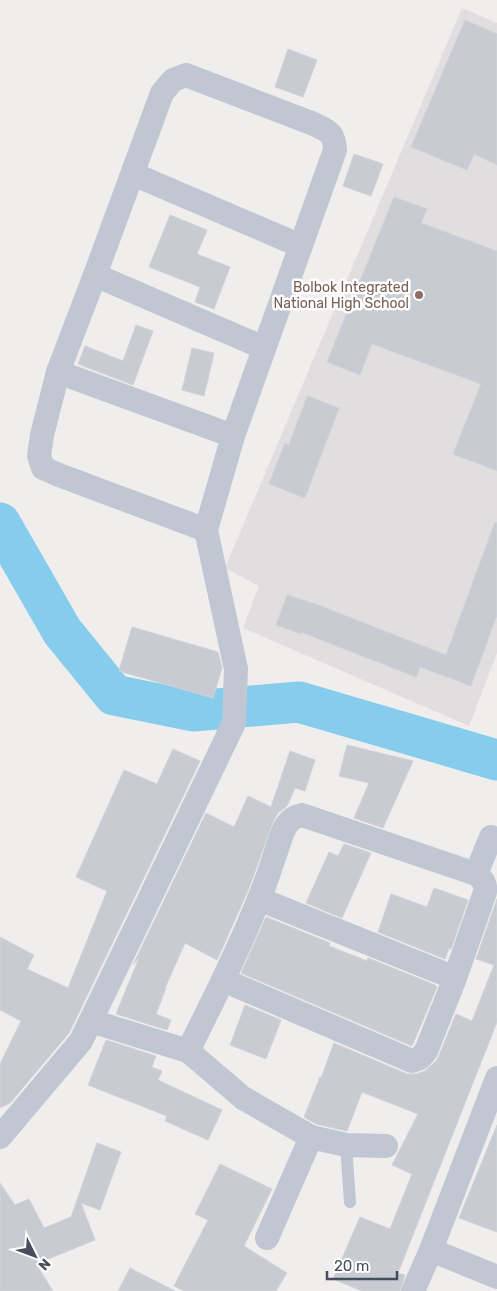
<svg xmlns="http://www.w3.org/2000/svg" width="497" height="1291" viewBox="0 0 497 1291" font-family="Rubik,sans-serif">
	<rect width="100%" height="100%" fill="#f0eded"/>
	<polygon fill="#e1dedf" points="462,8 497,23 497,653 469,726 243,628 259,586 225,568"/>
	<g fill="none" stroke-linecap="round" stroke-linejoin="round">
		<polyline stroke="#86ccec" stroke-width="41" points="0,523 62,631 114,695 193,711 299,702 497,760"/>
	</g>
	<g fill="#c9cbd3" stroke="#d1d2d9">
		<polygon points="465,20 497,34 497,165 474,154 467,170 411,147"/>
		<polygon points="288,49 317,60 303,97 275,87"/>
		<polygon points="354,154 383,164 371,196 343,186"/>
		<polygon points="394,197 427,209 421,223 497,251 497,471 453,454 481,384 372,344 360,375 327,362"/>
		<polygon points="170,215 207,230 197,254 230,267 214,309 195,302 200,287 149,267"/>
		<polygon points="136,325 153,331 133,385 78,364 85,346 123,361"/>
		<polygon points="192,348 214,353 204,396 182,390"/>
		<polygon points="307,396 339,408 305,498 269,484 285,443 289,445"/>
		<polygon points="495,522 497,523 497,615 471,686 420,667 416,677 301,632 301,634 276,625 287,595 318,605 446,655"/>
		<polygon points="132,627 218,652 222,668 213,698 119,671"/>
		<polygon points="347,745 413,761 383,828 354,818 369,783 339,776"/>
		<polygon points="173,749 200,761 69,1033 10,1103 0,1108 0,1064 21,1021 0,1010 0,937 34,955 27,969 68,988 107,891 76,877 124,770 157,784"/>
		<polygon points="290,751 315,760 305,791 295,788 287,806 278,813 273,822 249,888 217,960 185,943 165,988 166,988 156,1014 171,1020 167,1030 116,1014 139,958 133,965 206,813 234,827 248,796 271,807"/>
		<polygon points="344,844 371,853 342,918 306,903 329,852 338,856"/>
		<polygon points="434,888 468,900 451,949 449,948 445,959 378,932 391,894 427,907"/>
		<polygon points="497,899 497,1022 398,1273 405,1275 400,1291 362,1291 333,1279 360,1217 390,1229 412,1174 392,1165 418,1114 362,1092 347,1131 316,1124 304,1117 320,1077 321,1078 334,1043 407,1074 416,1074 425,1071 437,1060 456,1014 472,1021 494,965 476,959"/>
		<polygon points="266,917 330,943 329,946 367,961 368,958 435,985 437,987 412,1046 241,973"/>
		<polygon points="245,1005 281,1020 266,1059 230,1045"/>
		<polygon points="106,1040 156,1056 152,1067 162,1071 158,1080 222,1110 208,1140 165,1121 167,1116 88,1085"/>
		<polygon points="497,1125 497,1232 459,1218"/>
		<polygon points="97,1143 121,1152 100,1210 81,1203 95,1240 36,1264 53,1291 0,1291 0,1183 15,1205 29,1199 44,1228 71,1217"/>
		<polygon points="220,1164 272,1189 244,1246 287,1273 276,1291 184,1291 174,1286 208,1220 195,1214"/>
		<polygon points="130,1268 175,1291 118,1291"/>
	</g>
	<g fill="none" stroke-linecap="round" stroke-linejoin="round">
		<polyline stroke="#c0c7d3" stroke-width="12" points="346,1145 350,1202"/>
		<g stroke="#c0c7d3" stroke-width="24">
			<polyline points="133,174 301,246"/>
			<polyline points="95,275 264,348"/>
			<polyline points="58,372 233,436"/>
			<polyline points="476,874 491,837"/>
			<polyline points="259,899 455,978"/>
			<polyline points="91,1021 188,1051 243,1098 311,1137 346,1145 386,1146"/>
			<path d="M 188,1051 C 213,1001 238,951 259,899 C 266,883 271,866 277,849 C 282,834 285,818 302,815 L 476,874 C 483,880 486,883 485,892 L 455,978 L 426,1051 L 420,1058 L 412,1061 L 223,980"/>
			<path d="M 0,1137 L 81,1041 L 234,723 L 236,669 L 206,530 L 233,436 L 335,150 C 334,132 329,132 314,124 L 186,75 L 173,80 L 162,93 L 95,275 L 58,372 L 42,435 L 39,456 L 43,468 L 59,475 L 206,530"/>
			<polyline points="267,1238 311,1137"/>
			<polyline points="431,1250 497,1277"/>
			<polyline points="413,1291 431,1250 497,1078"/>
		</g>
	</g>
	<circle fill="#8d6e63" stroke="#fff" stroke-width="2" cx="419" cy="295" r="5"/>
	<g text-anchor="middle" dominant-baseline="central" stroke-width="5" stroke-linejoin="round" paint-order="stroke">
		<g font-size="14" fill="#785e54" stroke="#fff" text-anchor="end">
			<text x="409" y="287">Bolbok Integrated<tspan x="409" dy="16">National High School</tspan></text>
		</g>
	</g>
	<g transform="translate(35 1256) rotate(132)" stroke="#ffffff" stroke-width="4" paint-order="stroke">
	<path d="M0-4L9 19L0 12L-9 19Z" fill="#454e5a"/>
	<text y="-8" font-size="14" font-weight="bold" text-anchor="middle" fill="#454e5a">N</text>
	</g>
	<path d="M327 1271v8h70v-8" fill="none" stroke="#454e5a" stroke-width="2.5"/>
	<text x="334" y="1271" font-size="15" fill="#454e5a" stroke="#ffffff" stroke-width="4" paint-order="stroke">20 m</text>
</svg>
